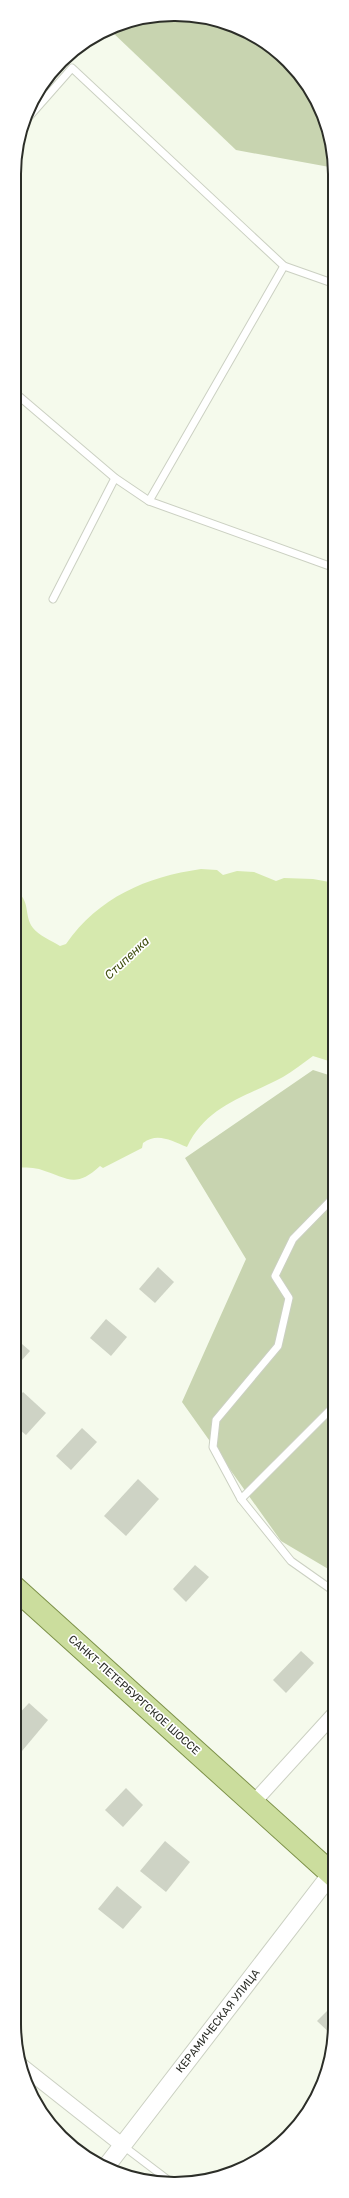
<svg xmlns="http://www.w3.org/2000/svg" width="349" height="2198" viewBox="0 0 349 2198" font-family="Rubik,sans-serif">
	<rect width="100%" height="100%" fill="#f5faec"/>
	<g fill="#c8d4b0">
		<polygon points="185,14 245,30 288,61 319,104 335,168 236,150 110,30 123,22"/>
		<polygon points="313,1070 335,1077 335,1573 281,1541 182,1402 246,1259 185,1158"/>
	</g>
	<path fill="#d6e9ae" d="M 201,869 L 217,870 L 223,875 L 237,871 L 254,872 L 276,881 L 284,878 L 313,879 L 335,883 L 335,1063 L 313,1056 C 303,1063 293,1071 283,1077 C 246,1097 207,1105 187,1147 C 171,1141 158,1132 143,1143 L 142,1148 L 103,1168 L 100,1166 C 75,1189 68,1178 39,1169 C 31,1167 22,1168 14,1167 L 14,890 C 32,900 23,915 33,928 C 38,935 52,941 60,946 L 66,944 C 99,897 146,877 201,869 Z"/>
	<g fill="#ced3c5">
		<polygon points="158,1267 174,1282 155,1303 139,1289"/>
		<polygon points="106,1319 127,1337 111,1356 90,1338"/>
		<polygon points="14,1337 30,1351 14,1369"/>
		<polygon points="23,1392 46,1413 26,1435 14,1425 14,1402"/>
		<polygon points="82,1428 97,1442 71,1470 56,1456"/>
		<polygon points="138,1479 159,1499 126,1536 104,1516"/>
		<polygon points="195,1565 209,1577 186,1602 173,1589"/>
		<polygon points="301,1651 314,1663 286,1693 273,1680"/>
		<polygon points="29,1703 48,1720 22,1751 14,1744 14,1719"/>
		<polygon points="126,1788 143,1805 123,1827 105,1810"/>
		<polygon points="165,1841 190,1862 166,1892 140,1871"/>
		<polygon points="117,1886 142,1907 123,1929 98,1909"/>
		<polygon points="335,2003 335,2034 334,2037 317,2021"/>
		<polygon points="14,2004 22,2011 14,2020"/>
	</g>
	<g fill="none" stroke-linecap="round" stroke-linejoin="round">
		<g stroke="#cbd0c2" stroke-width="9">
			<g id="service">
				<polyline points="27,119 72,68 284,266 335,284"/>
				<polyline points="14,392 115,478 149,501 335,568"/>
				<polyline points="149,501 284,266"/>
				<polyline points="53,599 115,478"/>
				<polyline points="335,1196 293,1239 275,1276 289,1298 278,1346 216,1420 213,1447 241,1499 291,1561 335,1592"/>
				<polyline points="241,1499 335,1405"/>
				<polyline points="122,2145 172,2183"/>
			</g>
		</g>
		<g stroke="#cbd0c2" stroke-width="16">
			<g id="minor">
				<polyline points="253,1803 335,1713"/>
				<polyline points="22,2066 122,2145"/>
			</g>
		</g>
		<g stroke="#cbd0c2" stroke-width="19">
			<polyline id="tertiary" points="105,2168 331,1874"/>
		</g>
		<g stroke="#7d9149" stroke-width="24">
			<polyline id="primary" points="14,1587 335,1877"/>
		</g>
		<use href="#service" stroke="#fff" stroke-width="7"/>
		<use href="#minor" stroke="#fff" stroke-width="14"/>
		<use href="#tertiary" stroke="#fff" stroke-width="17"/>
		<use href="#primary" stroke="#cbdd9d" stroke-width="22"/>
	</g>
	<g text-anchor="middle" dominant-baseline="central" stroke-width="3.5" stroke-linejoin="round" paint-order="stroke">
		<g font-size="11" fill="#2c2e28" stroke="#fff">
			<text transform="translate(134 1695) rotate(42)">САНКТ-ПЕТЕРБУРГСКОЕ ШОССЕ</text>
			<text transform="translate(218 2021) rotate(-52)">КЕРАМИЧЕСКАЯ УЛИЦА</text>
		</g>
		<g font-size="12" font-style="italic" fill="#404f10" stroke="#fff">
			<text transform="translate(127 958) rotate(-43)">Стипенка</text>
		</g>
	</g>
	<path d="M0 0H349V2198H0ZM174 21H175A153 153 0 0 1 328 174V2024A153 153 0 0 1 175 2177H174A153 153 0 0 1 21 2024V174A153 153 0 0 1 174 21Z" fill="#fff" fill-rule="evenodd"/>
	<path fill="none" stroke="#2c2e28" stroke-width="2" d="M174 21H175A153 153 0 0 1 328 174V2024A153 153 0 0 1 175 2177H174A153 153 0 0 1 21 2024V174A153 153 0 0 1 174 21Z"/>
</svg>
